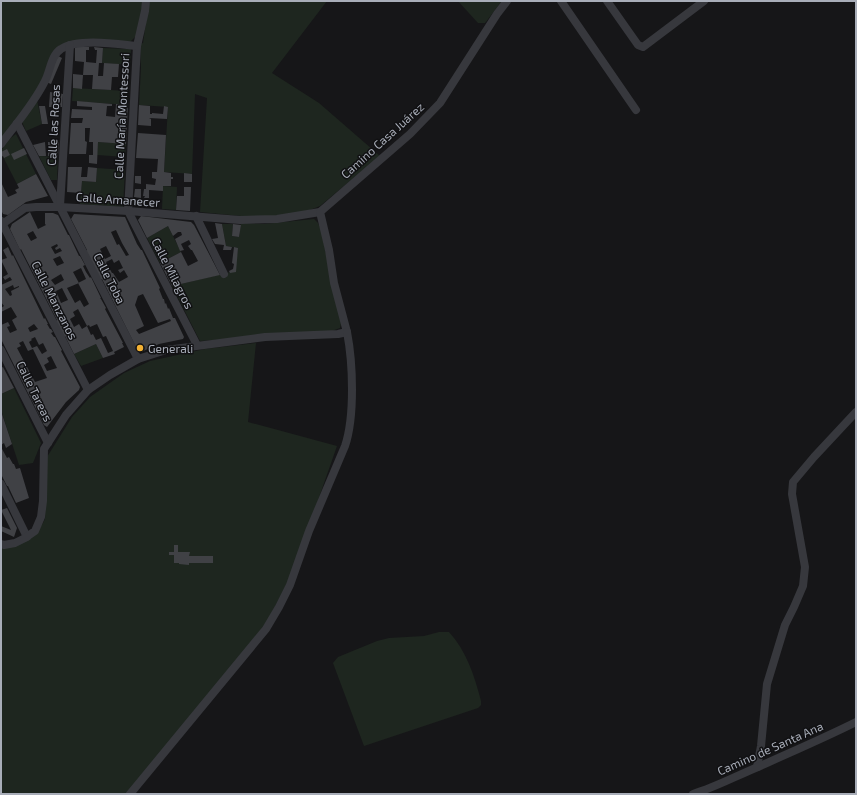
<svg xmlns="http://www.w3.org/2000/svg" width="857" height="795" viewBox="0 0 857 795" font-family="'Exo 2',sans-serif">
	<rect width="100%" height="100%" fill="#161618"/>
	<g fill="#1e261f">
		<polygon points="1,1 143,1 138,34 129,43 59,47 40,85 1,141"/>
		<polygon points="149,1 327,1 272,73 319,103 380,156 320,206 305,212 260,218 200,212 207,98 195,94 192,174 164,172 168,107 139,105 141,68 140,44 143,43"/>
		<polygon points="458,1 502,1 485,23 478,23"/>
		<polygon points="103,48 131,49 130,65 102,63"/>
		<polygon points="73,88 128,91 128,105 72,101"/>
		<polygon points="37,100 42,124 26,131 22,122"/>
		<path d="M 16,134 L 36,174 L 17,184 L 1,153 C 2,146 11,137 16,134 Z"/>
		<polygon points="98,142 126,144 125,157 97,155"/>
		<polygon points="39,156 58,157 57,180 51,180"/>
		<polygon points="97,168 125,170 123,207 80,204 82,181 96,182"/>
		<polygon points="163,186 177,187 176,210 162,209"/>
		<polygon points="314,219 318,223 321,230 341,323 340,328 332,331 200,341 172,286 235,271 238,248 226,246 222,224 233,224 232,236 239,237 241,223 264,224"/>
		<polygon points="168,226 181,252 160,263 147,238"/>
		<path d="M 256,343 L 248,422 L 337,446 L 293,572 L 268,620 L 250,645 L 128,794 L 1,794 L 1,548 C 20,548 37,536 45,519 L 47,457 L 72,417 L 90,397 L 124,373 L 150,361 L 205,349 Z"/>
		<polygon points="96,344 103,358 81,366 74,354"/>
		<polygon points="14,388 41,443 33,463 19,465 1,410 1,394"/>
		<path d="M 439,632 L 449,632 C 466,650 475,677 481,701 L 481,705 L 478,708 L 364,746 L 333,663 L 338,657 L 377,641 L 389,638 L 424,636 Z"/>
	</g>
	<g fill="#404145" fill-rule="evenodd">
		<polygon points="77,47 89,47 89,50 86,50 86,62 96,63 97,50 95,50 94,47 103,48 102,63 99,63 98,76 103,76 104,63 119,64 118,77 112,77 111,90 92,89 93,75 83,75 84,62 75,61 75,48"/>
		<polygon points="58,56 62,58 51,84 46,82"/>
		<polygon points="73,74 83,75 82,89 73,88"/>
		<polygon points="122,77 129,77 128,91 121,91"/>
		<polygon points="50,92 63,94 62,107 49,107"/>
		<polygon points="77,101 112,104 112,106 107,106 106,116 115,117 116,104 128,105 126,144 98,142 97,164 89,163 89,155 93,155 93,142 89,142 90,128 85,128 85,141 87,142 86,154 69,154 71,123 82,123 83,118 71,118 72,109 92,110 92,107 77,106"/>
		<polygon points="139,105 150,106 150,114 152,114 152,113 163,114 164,106 168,107 167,119 149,118 151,119 151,126 138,125"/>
		<polygon points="39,106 45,106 48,124 42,124"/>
		<polygon points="138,133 166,135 164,172 171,173 171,177 173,177 173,179 171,179 171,186 163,186 163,191 149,190 149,198 144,198 145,196 143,196 144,189 146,189 146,184 155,185 156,179 152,178 152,172 157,172 158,159 136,158"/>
		<polygon points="45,142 46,156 39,156 33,145"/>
		<polygon points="48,142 59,142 58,157 48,156"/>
		<polygon points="24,148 27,154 14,160 11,154"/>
		<polygon points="7,149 10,155 4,158 3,156 1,157 1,152"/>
		<polygon points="68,167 82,167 81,177 87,177 88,167 97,168 96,182 82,181 81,193 67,192"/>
		<polygon points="184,173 192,174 192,182 184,182"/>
		<polygon points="36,174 48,196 26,202 8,215 3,214 1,210 1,182 8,197 17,193 15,190 19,188 17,184"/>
		<polygon points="135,176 141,176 141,184 135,183"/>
		<polygon points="184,187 191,187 190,211 176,210 177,196 184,196"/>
		<polygon points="135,189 141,189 141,198 134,197"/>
		<path d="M 30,212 L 38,229 L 46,225 L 45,224 L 45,213 L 53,213 L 58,215 L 68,235 L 69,235 L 79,256 L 80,256 L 85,265 L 83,266 L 86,272 L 90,278 L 91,277 L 101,298 L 100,299 L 101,299 L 106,308 L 105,309 L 123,343 L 122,343 L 124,347 L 114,352 L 115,354 L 103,358 L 96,344 L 74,354 L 65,336 L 64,337 L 56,321 L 57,320 L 21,249 L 20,250 L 10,229 L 12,224 ZM 33,231 L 37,238 L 31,241 L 27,234 ZM 57,244 L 58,246 L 55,248 L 56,250 L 60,248 L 62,251 L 55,254 L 51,247 ZM 60,256 L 64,263 L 57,266 L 53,259 ZM 81,268 L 86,279 L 78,283 L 89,304 L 84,307 L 80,300 L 75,303 L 67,288 L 79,283 L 73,272 ZM 61,274 L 64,280 L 55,285 L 51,280 ZM 62,288 L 68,300 L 61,303 L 56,291 ZM 78,309 L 87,326 L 89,325 L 90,327 L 97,324 L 103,337 L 106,336 L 113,351 L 108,353 L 101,338 L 96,340 L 93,334 L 91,335 L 87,326 L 82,329 L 79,324 L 74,327 L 70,319 L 75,316 L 73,312 Z"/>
		<path d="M 74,214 L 125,217 L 137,244 L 141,250 L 142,250 L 160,288 L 159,289 L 163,299 L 164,299 L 165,304 L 166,303 L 168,309 L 169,308 L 173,318 L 175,318 L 184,337 L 183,339 L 159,344 L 141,352 L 138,351 L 102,279 L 100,279 L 86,251 L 87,250 L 71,219 ZM 116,230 L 122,243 L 129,255 L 126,256 L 119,244 L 117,245 L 111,232 ZM 106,246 L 111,256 L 105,259 L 100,249 ZM 112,259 L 114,263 L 119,260 L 123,268 L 118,270 L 120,273 L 124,270 L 128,277 L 119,282 L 113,273 L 112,273 L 106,262 ZM 143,294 L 158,323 L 170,319 L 171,321 L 139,334 L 136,330 L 144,326 L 135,305 L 138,296 Z"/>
		<polygon points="141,216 191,222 194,225 220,275 172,286 160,263 181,252 188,266 198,261 192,250 191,250 188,246 191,244 189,240 181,244 184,250 180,251 175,239 182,235 181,232 178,232 173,236 168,226 147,238 138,220"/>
		<polygon points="215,223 222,224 226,246 232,247 231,250 223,250 224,245 215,244 212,239 218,238"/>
		<polygon points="233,224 241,225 239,237 232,236"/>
		<path d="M 8,247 L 12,256 L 13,255 L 44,319 L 45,318 L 48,324 L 47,324 L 50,329 L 51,329 L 53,332 L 51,333 L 54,337 L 55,337 L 62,350 L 61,351 L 80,387 L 79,390 L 66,402 L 47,427 L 44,425 L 1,339 L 1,325 L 8,322 L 10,326 L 7,327 L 10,333 L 17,330 L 12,320 L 17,317 L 11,307 L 1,312 L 1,308 L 4,306 L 1,302 L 1,285 L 12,280 L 10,277 L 5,280 L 3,277 L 8,274 L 1,260 L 7,258 L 3,250 ZM 13,285 L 14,288 L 19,286 L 19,287 L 11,291 L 12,295 L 10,296 L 5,289 ZM 34,324 L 38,329 L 30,332 L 28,328 ZM 35,337 L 39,345 L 43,343 L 47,351 L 42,354 L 37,346 L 32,348 L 29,342 L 32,340 L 31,339 ZM 23,341 L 28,351 L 33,349 L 47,378 L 35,382 L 17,348 L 21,346 L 19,343 ZM 51,356 L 57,368 L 47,371 L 44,365 L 49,362 L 47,358 Z"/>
		<polygon points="234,247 238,248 236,272 230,273 229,271 233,269 234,264 232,263"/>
		<polygon points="3,367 14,388 1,394 1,368"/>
		<polygon points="1,411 12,444 6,448 4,443 1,445"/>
		<polygon points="1,447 7,458 9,457 13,464 14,464 16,469 20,468 29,498 16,503 8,486 7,486 1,474"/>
		<polygon points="7,508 17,528 14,537 1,531 1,526 11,530 1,510"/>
		<polygon points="174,545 178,545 178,552 190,552 189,556 213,556 213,563 189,563 189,565 179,564 179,563 174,563 174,555 169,555 169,552 174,552"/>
	</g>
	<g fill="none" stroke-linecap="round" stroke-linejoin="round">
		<g stroke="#37383d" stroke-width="8">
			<polyline points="146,1 145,11 137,46 128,211 197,345"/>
			<polyline points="561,1 636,110"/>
			<polyline points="607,1 638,45 643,47 704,1"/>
			<polyline points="17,123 138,359"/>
			<path d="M 1,144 C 16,124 33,105 45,81 C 50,72 51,55 61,49 C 78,38 117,44 137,46"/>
			<polyline points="60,206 70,45"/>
			<polyline points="196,216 224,274"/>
			<polyline points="1,221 88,390"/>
			<polyline points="1,225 25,208 36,207 60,207 128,211 240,220 277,219 320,212"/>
			<polyline points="1,350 48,443"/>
			<polyline points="1,484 27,537"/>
			<polyline points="1,544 4,545 15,543 25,538 35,531 41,517 43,501 44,449 66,415 88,390 110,375 138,359 166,350 265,337 338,334 347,332 334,283 329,250 320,212 410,134 440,103 497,14 507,1"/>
			<polyline points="757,767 761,746 767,684 785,625 794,607 803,586 805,567 792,494 793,482 814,457 856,412"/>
			<path d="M 130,794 L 266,629 L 279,607 L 290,585 L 309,531 L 345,446 C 355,416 353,363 347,332"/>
			<path d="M 693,794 C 716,787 736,776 758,767 C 791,752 824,738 856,722"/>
		</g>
	</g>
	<circle fill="#f2b134" stroke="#111113" stroke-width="1.5" cx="140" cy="348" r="4"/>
	<g text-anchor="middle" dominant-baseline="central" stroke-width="3" stroke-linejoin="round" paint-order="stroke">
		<g font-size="12" fill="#a8adb8" stroke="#111113">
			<text transform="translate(121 116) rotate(-87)">Calle María Montessori</text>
			<text transform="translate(53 125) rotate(-87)">Calle las Rosas</text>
			<text transform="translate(382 140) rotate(-42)">Camino Casa Juárez</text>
			<text transform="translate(118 199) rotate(4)">Calle Amanecer</text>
			<text transform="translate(173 273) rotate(63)">Calle Milagros</text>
			<text transform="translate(110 278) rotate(63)">Calle Toba</text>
			<text transform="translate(55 300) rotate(63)">Calle Manzanos</text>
			<text transform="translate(35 391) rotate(64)">Calle Tareas</text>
			<text transform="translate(770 748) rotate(-24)">Camino de Santa Ana</text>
		</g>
		<g font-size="12" fill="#a8adb8" stroke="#111113" text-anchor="start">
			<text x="148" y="348">Generali</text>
		</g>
	</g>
	<rect width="857" height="795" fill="none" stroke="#a8adb8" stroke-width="4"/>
</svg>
